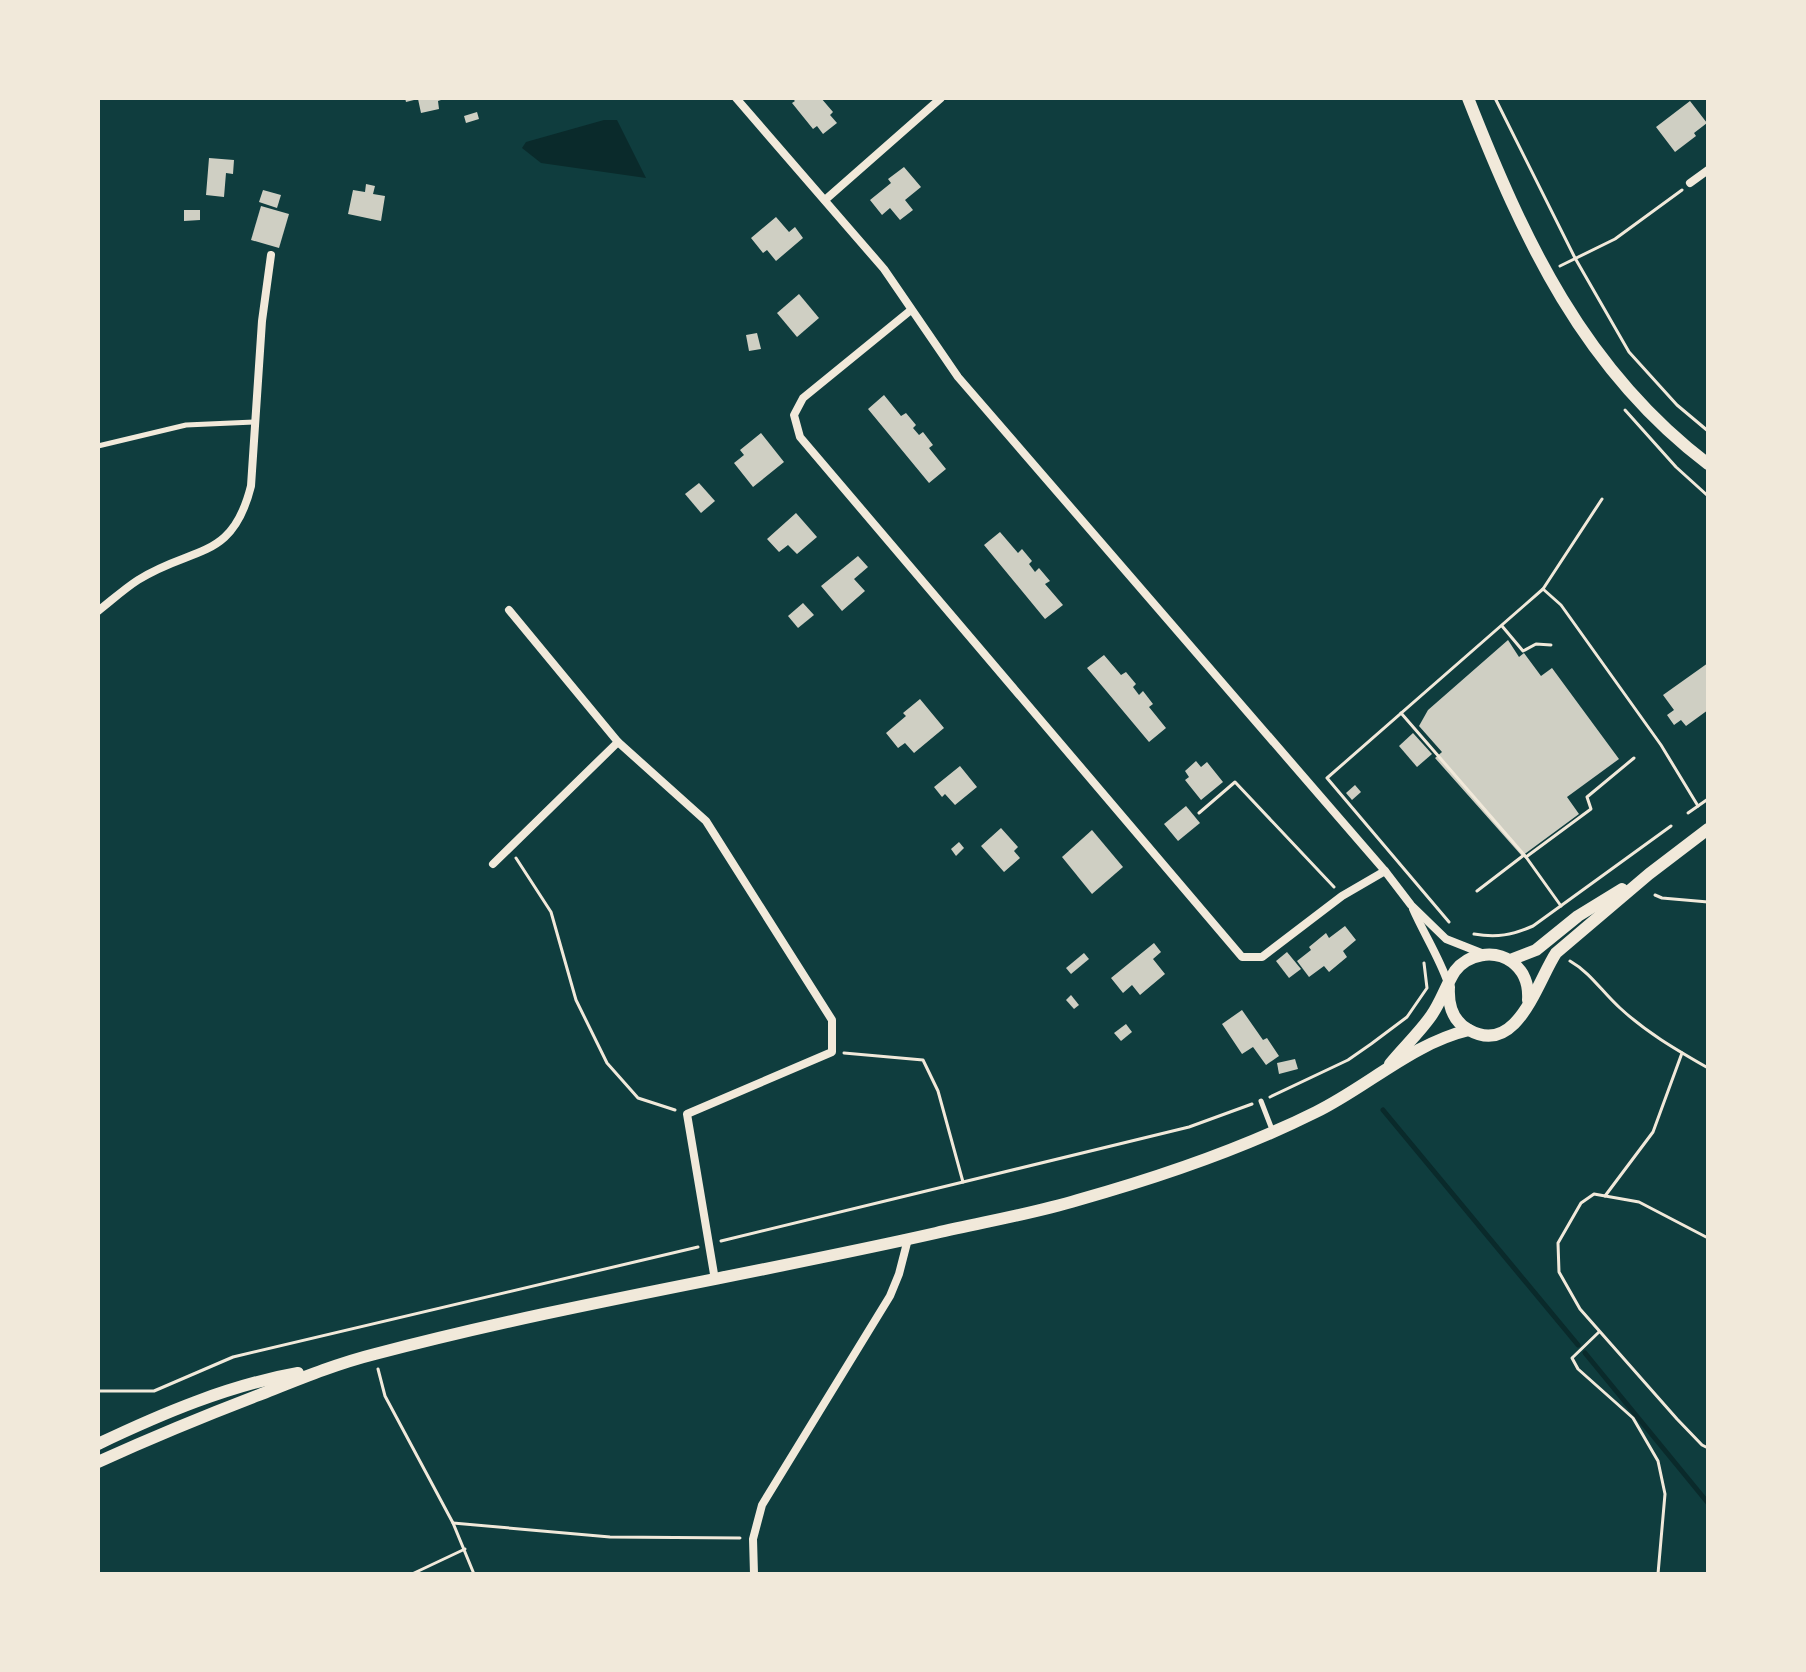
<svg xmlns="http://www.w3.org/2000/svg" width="1806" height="1672" viewBox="0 0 1806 1672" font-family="Ubuntu,sans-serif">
	<rect width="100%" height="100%" fill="#0f3d3e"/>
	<polygon fill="#0a2a2b" points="604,120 617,120 646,178 541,163 522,148 526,142"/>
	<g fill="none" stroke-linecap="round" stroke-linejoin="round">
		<g stroke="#0a2a2b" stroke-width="5">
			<polyline points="1383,1110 1578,1345"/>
			<polyline points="1585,1353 1708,1503"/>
		</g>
	</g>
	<g fill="#cfcfc3">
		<polygon points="405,98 440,98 441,100 438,101 439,109 421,113 418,99 406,102"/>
		<polygon points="792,98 821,98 833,112 830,115 837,123 823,134 817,126 813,129 792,103 795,101"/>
		<polygon points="1690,101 1707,123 1694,133 1696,136 1675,152 1656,127"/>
		<polygon points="477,112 479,119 466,123 464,116"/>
		<polygon points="209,158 234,160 233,174 226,173 224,197 206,195"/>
		<polygon points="904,167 921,187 905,200 913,210 900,220 890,208 882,215 870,200 891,183 888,179"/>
		<polygon points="366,184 375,186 373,194 385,196 381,221 348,214 353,190 365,192"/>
		<polygon points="263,190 281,195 277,208 259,202"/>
		<polygon points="261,206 289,214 279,248 251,240"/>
		<polygon points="184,210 200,210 200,220 184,221"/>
		<polygon points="776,217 789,232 795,227 803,238 776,261 767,250 763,253 751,238"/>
		<polygon points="799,294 819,318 797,337 777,313"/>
		<polygon points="757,333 761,349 749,351 746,335"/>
		<polygon points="884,395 901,416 906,413 916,425 913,428 919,435 923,432 933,445 929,448 946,469 929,483 868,409"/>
		<polygon points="761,433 784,462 753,487 734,463 744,455 740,450"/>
		<polygon points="699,483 715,501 701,513 685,494"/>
		<polygon points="796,513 817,537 797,554 788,545 779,552 767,539"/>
		<polygon points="1000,532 1018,553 1022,549 1032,561 1029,564 1035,572 1039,568 1050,581 1045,584 1063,605 1045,619 984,545"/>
		<polygon points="858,556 868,567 854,579 865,591 842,611 821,586"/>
		<polygon points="803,603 814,615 798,628 788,616"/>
		<polygon points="1508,640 1519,657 1524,653 1541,676 1552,668 1619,759 1567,797 1579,814 1522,856 1435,758 1442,752 1419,726 1428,710"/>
		<polygon points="1104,655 1121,675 1126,672 1136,684 1133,687 1139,695 1143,691 1153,704 1149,707 1166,728 1149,742 1087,668"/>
		<polygon points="1708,663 1708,710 1686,726 1681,720 1674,725 1667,715 1674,710 1663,695"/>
		<polygon points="920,699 944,728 914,753 905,743 898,748 886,733 906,716 903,713"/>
		<polygon points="1413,733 1432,754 1417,767 1399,746"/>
		<polygon points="1196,761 1201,767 1207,762 1223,782 1201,800 1185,780 1189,777 1185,771"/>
		<polygon points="960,766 977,787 955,805 945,794 942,797 934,787"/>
		<polygon points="1355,785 1361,792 1352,800 1346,793"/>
		<polygon points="1186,806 1200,823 1178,841 1164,824"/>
		<polygon points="1001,828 1018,847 1014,851 1020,858 1004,872 981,846"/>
		<polygon points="1092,830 1123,867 1092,894 1062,857"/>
		<polygon points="959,842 964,848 956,856 951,849"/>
		<polygon points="1345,926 1356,940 1343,951 1347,957 1329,972 1324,966 1309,977 1297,961 1311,950 1309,947 1326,933 1329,938"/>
		<polygon points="1154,943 1161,952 1153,959 1165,974 1140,995 1132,985 1123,993 1111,978"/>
		<polygon points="1287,952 1301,969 1289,978 1276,961"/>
		<polygon points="1084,953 1089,959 1071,974 1066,968"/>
		<polygon points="1071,995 1079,1005 1074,1009 1066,1000"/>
		<polygon points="1242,1010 1263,1040 1267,1038 1279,1056 1266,1065 1253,1047 1242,1054 1222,1024"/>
		<polygon points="1126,1024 1132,1032 1121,1041 1114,1033"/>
		<polygon points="1295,1059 1298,1069 1279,1074 1277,1063"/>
	</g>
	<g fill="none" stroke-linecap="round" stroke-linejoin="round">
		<g stroke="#f1e9da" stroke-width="3">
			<polyline points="1495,98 1575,258 1629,352 1677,405 1708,431"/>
			<polyline points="1560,266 1615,239 1682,190"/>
			<polyline points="1625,410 1676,467 1708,496"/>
			<polyline points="1543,589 1561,605 1661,745 1698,806"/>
			<polyline points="1502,626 1523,651 1536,644 1551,645"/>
			<polyline points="1401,713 1526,857 1561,906"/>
			<polyline points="1199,813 1235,782 1334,887"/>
			<polyline points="1688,813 1708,799"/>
			<polyline points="1526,857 1591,809 1587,797 1634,758"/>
			<polyline points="516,858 551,912 576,1000 607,1063 638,1098 675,1110"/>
			<polyline points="1477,891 1524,855"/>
			<polyline points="1655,895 1662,898 1708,902"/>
			<polyline points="1449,922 1327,778 1543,589 1602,499"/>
			<path d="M 1474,934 C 1497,938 1512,935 1533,926 L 1671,826"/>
			<path d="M 1570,961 C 1591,973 1602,992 1620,1008 C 1647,1033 1677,1050 1708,1068"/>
			<polyline points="844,1053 923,1060 938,1091 963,1182"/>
			<polyline points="1270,1097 1348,1060 1371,1044 1407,1017 1427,988 1424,963"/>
			<polyline points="1605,1196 1653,1132 1682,1053"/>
			<polyline points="1708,1238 1639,1202 1594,1194 1581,1203 1558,1243 1559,1272 1580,1309 1677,1419 1702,1445 1708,1448"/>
			<polyline points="721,1241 1189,1127 1252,1104"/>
			<polyline points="1599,1332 1572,1358 1578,1369 1633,1418 1658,1461 1665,1494 1658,1574"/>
			<polyline points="378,1369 385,1396 453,1523 474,1574"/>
			<polyline points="98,1391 154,1391 233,1357 698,1247"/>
			<polyline points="453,1523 610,1537 740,1538"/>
			<polyline points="412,1574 465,1549"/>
			<polyline points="856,1574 859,1574"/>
		</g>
		<g stroke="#f1e9da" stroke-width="5">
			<polyline points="98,446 186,425 254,422"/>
			<polyline points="1261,1101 1273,1132"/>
		</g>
		<g stroke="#f1e9da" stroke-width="8">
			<polyline points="736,98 884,269 958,377 1385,871 1411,905 1446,939 1484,954"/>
			<polyline points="1690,183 1708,170"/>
			<polyline points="825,200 941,98"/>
			<polyline points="911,310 803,398 794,415 800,437 1242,957 1262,957 1342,896 1385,871"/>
			<polyline points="509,610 618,742 706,821 832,1020 832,1052 687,1114 715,1280"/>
			<path d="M 98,611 C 111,601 124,589 138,580 C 193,545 232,562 251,486 L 262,321 L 271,255"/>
			<polyline points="493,864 618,742"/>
			<path d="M 1413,909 C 1424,934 1439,957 1448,983"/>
			<polyline points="754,1574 753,1539 762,1505 890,1296 899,1274 908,1239"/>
		</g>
		<g stroke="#f1e9da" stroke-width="12">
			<path d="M 1468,98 C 1524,240 1583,369 1708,464"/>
			<polyline points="1510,960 1536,950 1578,916 1622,889"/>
			<path d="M 1449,987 C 1448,1004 1452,1021 1469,1030 C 1517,1057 1537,982 1556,953 L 1649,874 L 1708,829"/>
			<path d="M 1390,1064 C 1403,1048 1419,1033 1431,1016 C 1441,1002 1446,985 1455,971 C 1468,954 1494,949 1512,962 C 1524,971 1529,985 1528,1000"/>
			<path d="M 98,1444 C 161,1414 229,1385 298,1373"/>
			<path d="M 98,1462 C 151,1438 204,1416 259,1395 C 297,1380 335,1364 375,1354 C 560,1305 750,1275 936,1233 C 983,1222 1032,1214 1078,1200 C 1160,1177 1240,1150 1316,1112 C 1367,1087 1413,1043 1469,1030"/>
		</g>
	</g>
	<rect width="1806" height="1672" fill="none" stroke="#f1e9da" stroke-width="200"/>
</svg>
